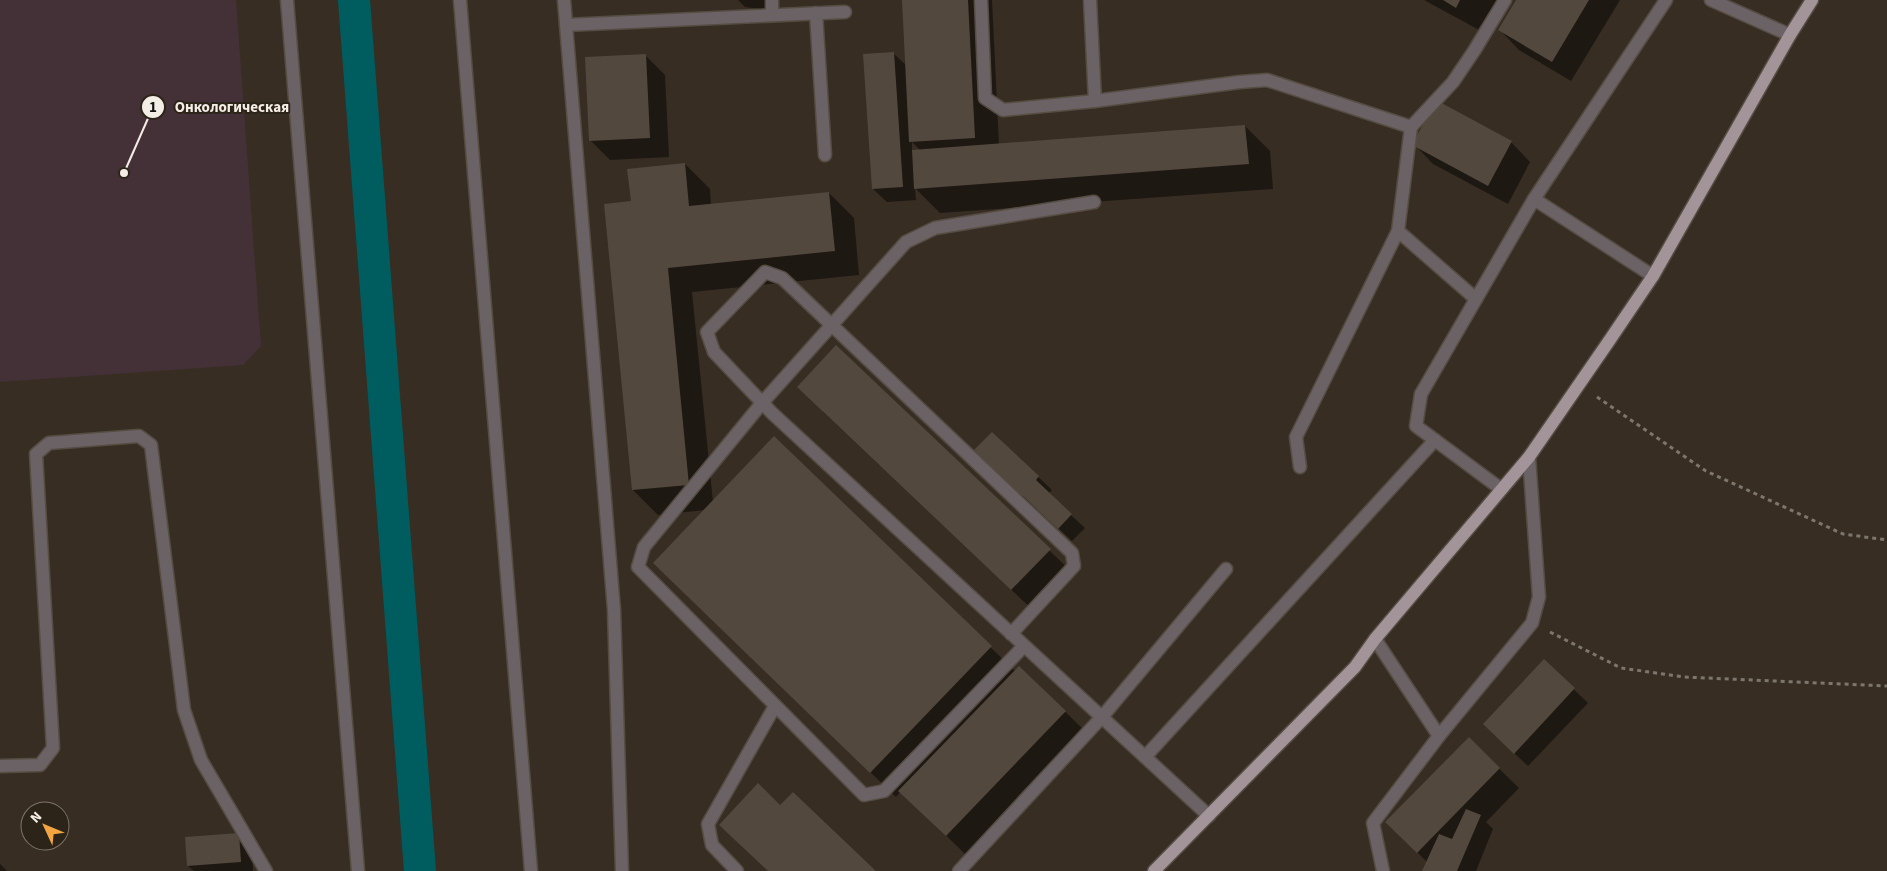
<svg xmlns="http://www.w3.org/2000/svg" width="1887" height="871" viewBox="0 0 1887 871" font-family="'Source Sans 3',sans-serif">
	<rect width="100%" height="100%" fill="#372d23"/>
	<polygon fill="#443137" points="0,0 236,0 261,346 243,365 0,382"/>
	<g fill="#0007" fill-rule="evenodd">
		<polygon points="738,0 769,0 768,10 745,7"/>
		<path d="M 904,0 L 992,0 L 999,145 L 1245,126 L 1270,151 L 1273,189 L 940,213 L 915,188 L 916,200 L 887,202 L 873,189 L 893,53 L 907,66 ZM 912,142 L 920,150 L 912,151 Z"/>
		<polygon points="1424,0 1499,0 1481,31"/>
		<polygon points="1518,0 1620,0 1571,81 1519,50 1500,30"/>
		<polygon points="645,55 665,75 669,157 610,160 590,140"/>
		<polygon points="1511,142 1530,162 1508,204 1433,164 1414,144"/>
		<polygon points="685,164 710,189 711,205 829,193 854,218 859,275 692,292 713,502 774,438 1015,671 1019,667 1085,731 966,855 901,791 896,797 679,587 705,510 658,515 633,490 632,202"/>
		<polygon points="836,347 1075,575 1037,614 823,412"/>
		<polygon points="992,433 1052,490 1048,494 1085,528 1072,541 1037,508 1033,513 985,467"/>
		<polygon points="1544,661 1588,703 1528,766 1498,738"/>
		<polygon points="1469,739 1519,788 1486,822 1493,829 1476,871 1424,871 1428,863 1387,822"/>
		<polygon points="238,835 252,848 253,871 194,871 188,866"/>
		<polygon points="0,864 7,871 0,871"/>
	</g>
	<g fill="none" stroke-linecap="round" stroke-linejoin="round">
		<polyline stroke="#005d5f" stroke-width="32" points="354,0 420,871"/>
	</g>
	<g fill="#53483d">
		<polygon points="902,0 968,0 975,138 909,142"/>
		<polygon points="1443,0 1460,0 1456,8"/>
		<polygon points="1516,0 1589,0 1552,62 1498,30"/>
		<polygon points="894,52 903,187 872,189 863,54"/>
		<polygon points="646,54 650,138 589,141 585,57"/>
		<polygon points="1436,100 1512,141 1488,186 1412,145"/>
		<polygon points="1245,125 1249,164 914,189 912,150"/>
		<polygon points="685,163 689,206 829,192 835,251 668,268 689,485 632,490 604,204 631,201 627,169"/>
		<polygon points="836,345 1051,549 1011,590 797,387"/>
		<polygon points="992,432 1039,476 1036,480 1072,514 1058,529 1023,496 1019,500 970,454"/>
		<polygon points="774,436 992,646 870,773 653,563"/>
		<polygon points="1544,659 1575,688 1514,754 1483,724"/>
		<polygon points="1019,666 1066,711 946,836 898,791"/>
		<polygon points="1469,737 1500,768 1417,853 1385,822"/>
		<polygon points="758,783 780,805 793,792 876,871 768,871 719,825"/>
		<polygon points="1466,809 1481,815 1457,871 1422,871 1439,834 1452,839"/>
		<polygon points="239,833 241,862 187,866 185,837"/>
	</g>
	<g fill="none" stroke-linecap="round" stroke-linejoin="round">
		<g stroke="#554c42" stroke-width="15">
			<g id="lane">
				<polyline points="564,0 614,610 622,871"/>
				<polyline points="772,0 772,15"/>
				<polyline points="981,0 985,98 1003,110 1095,101"/>
				<polyline points="1090,0 1095,101 1240,82 1267,80 1411,127"/>
				<polyline points="1711,0 1790,35"/>
				<polyline points="816,13 825,155"/>
				<polyline points="566,25 845,12"/>
				<polyline points="1534,199 1653,276"/>
				<polyline points="1398,231 1476,299"/>
				<polyline points="1300,467 1296,437 1398,231 1411,127 1453,82 1474,51 1505,0"/>
				<polyline points="1501,489 1416,426 1421,394 1534,199 1666,0"/>
				<polyline points="1011,634 1074,566 1072,553 782,278 765,272 707,332 714,352 772,413 1209,816"/>
				<polyline points="1375,639 1439,736"/>
				<polyline points="1024,646 884,791 864,795 638,567 644,547 762,403 906,242 935,228 1094,202"/>
				<polyline points="1145,757 1435,440"/>
				<polyline points="737,871 712,845 708,824 775,706"/>
				<polyline points="959,871 1102,717 1226,569"/>
				<polyline points="1383,871 1373,823 1439,736 1532,623 1539,597 1529,457"/>
			</g>
		</g>
		<g stroke="#554c42" stroke-width="15">
			<g id="street">
				<polyline points="287,0 358,871"/>
				<polyline points="460,0 531,871"/>
				<polyline points="0,766 40,765 53,748 36,454 49,443 139,436 151,445 184,710 201,760 266,871"/>
			</g>
		</g>
		<g stroke="#554c42" stroke-width="15">
			<polyline id="primary" points="1154,871 1355,667 1375,639 1529,457 1609,341 1653,276 1790,35 1812,0"/>
		</g>
		<g stroke="#7e766d" stroke-width="3" stroke-dasharray="4 4" stroke-linecap="butt">
			<polyline points="1597,397 1706,471 1843,534 1887,540"/>
			<polyline points="1550,632 1621,668 1684,677 1887,686"/>
		</g>
		<use href="#lane" stroke="#6a6265" stroke-width="12"/>
		<use href="#street" stroke="#6a6265" stroke-width="12"/>
		<use href="#primary" stroke="#a39499" stroke-width="12"/>
	</g>
	<path fill="none" stroke="#f3ede6" stroke-width="2" d="M124 173L153 107"/>
	<g fill="#f3ede6" stroke="#2d2419" stroke-width="2">
		<circle cx="124" cy="173" r="5"/>
		<circle cx="153" cy="107" r="12"/>
	</g>
	<g font-size="15" text-anchor="middle" font-weight="bold" fill="#111">
		<text x="153" y="112">1</text>
	</g>
	<g font-size="15" text-anchor="middle" font-weight="bold" fill="#f3ede6" stroke="#2d2419" stroke-width="4" stroke-linejoin="round" paint-order="stroke">
		<text x="232" y="112">Онкологическая</text>
	</g>
	<g transform="translate(45 826) rotate(314)"><circle r="24" fill="#2d2419" stroke="#7c746b"/>
	<path d="M0-4L9 19L0 12L-9 19Z" fill="#f2a541"/>
	<text y="-8" font-size="14" font-weight="bold" text-anchor="middle" fill="#f3ede6">N</text>
	</g>
</svg>
